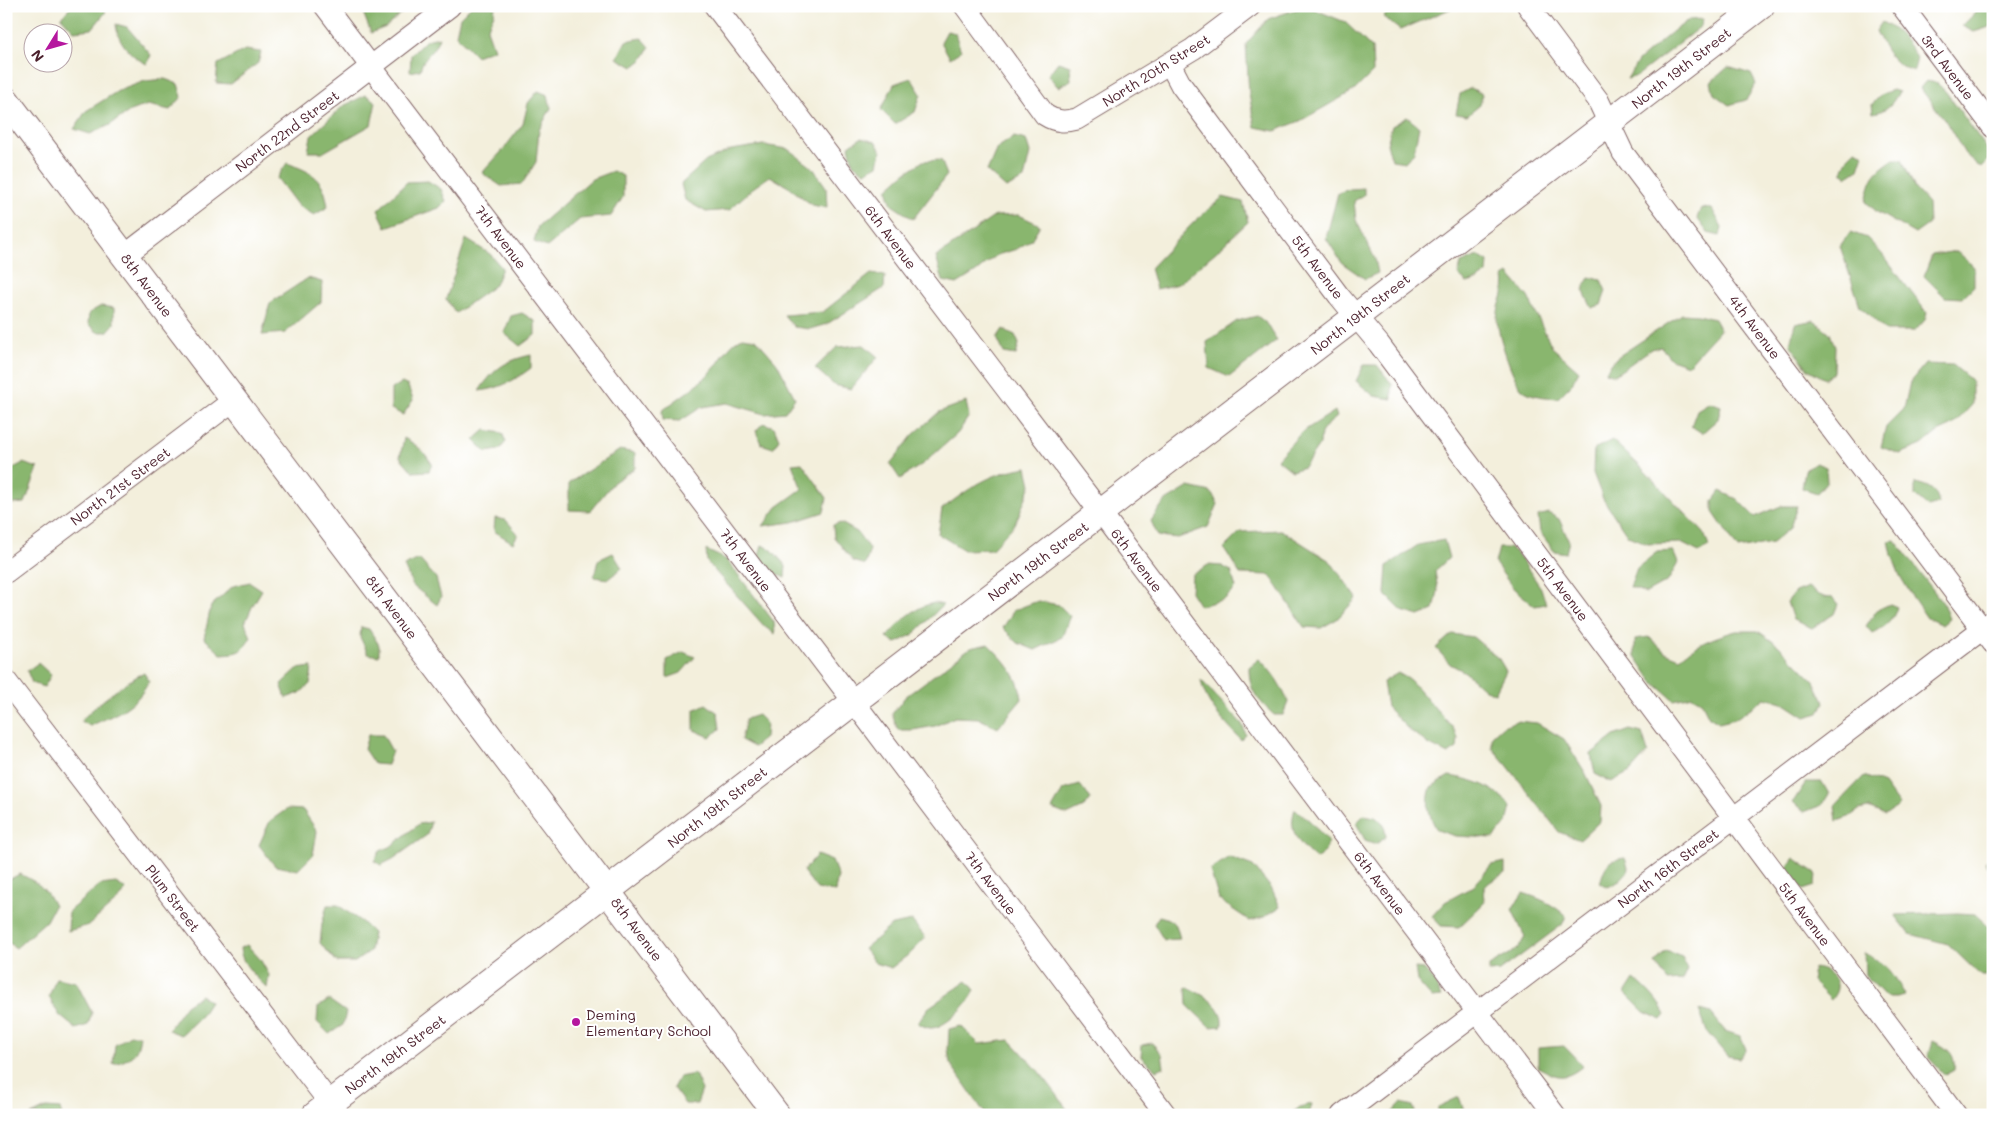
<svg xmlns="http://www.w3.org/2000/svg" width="1999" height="1121" viewBox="0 0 1999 1121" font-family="Mali,sans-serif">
	<rect width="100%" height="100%" fill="#fff"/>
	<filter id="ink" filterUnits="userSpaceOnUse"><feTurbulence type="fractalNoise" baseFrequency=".02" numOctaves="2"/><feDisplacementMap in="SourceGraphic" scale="10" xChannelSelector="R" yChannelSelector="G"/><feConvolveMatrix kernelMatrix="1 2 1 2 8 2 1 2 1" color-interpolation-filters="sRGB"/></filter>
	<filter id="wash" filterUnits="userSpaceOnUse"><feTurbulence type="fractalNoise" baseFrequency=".0096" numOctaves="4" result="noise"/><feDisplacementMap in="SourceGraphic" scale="20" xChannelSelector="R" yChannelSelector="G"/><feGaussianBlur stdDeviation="1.12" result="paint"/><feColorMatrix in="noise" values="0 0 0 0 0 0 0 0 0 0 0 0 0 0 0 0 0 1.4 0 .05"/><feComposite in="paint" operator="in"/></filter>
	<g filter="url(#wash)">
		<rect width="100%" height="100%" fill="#f3efdc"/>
		<g fill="#89b66e" stroke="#6a6a4c">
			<polygon points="72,6 106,6 105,13 92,29 74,31 61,17"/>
			<polygon points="373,6 410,6 386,27 371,33 364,15"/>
			<polygon points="471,6 495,6 494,14 487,29 494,49 476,56 456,35 460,17"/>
			<polygon points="1306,6 1345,22 1372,48 1373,72 1355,90 1300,121 1275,131 1255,127 1249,94 1246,44 1268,19"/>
			<polygon points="1396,6 1457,6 1400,30 1383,17"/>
			<polygon points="1987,6 1993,6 1993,26 1974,32 1962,26 1975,13"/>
			<polygon points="1703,19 1701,26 1637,76 1627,79 1638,61 1672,32 1689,20"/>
			<path d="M 1882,22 C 1898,30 1908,42 1917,58 L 1914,71 C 1891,64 1886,51 1876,31 Z"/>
			<path d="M 116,24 L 127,27 L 151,55 L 147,64 C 131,57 117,41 116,24 Z"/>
			<polygon points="947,31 955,33 961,51 950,58 941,42"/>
			<path d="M 439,37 C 434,53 424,55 420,70 L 410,72 L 411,55 L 426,40 Z"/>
			<polygon points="642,38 650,47 643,59 633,67 617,58 626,41"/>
			<polygon points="245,50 261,52 258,63 231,84 216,83 218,64"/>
			<polygon points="1058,62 1070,66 1071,80 1058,87 1048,75"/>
			<polygon points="1728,67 1751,74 1756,84 1746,100 1729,105 1714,94 1711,82"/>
			<polygon points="911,78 921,94 915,112 895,124 881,110 894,84"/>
			<polygon points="165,79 178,84 182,97 170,110 148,105 130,111 110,125 90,134 74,129 86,111 118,91 145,81"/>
			<polygon points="1926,81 1937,83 1946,92 1988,150 1989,160 1981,168 1965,154 1945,120 1920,88"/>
			<polygon points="1471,88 1482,94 1480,105 1467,116 1456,114 1460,94"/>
			<path d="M 1893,90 L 1899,92 C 1892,104 1887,111 1873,113 L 1872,104 L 1882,94 Z"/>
			<polygon points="538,91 548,95 551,108 539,130 536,162 522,184 501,186 482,173 503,150 523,124 528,103"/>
			<polygon points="366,95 376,102 371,125 324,152 308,152 311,136 343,106"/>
			<polygon points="1407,117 1419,127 1414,152 1405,162 1392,160 1387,144 1392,126"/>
			<polygon points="1014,137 1026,140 1030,153 1024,179 1006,188 987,171 997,148"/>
			<polygon points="861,138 876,142 881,151 878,165 865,172 853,164 849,146"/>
			<polygon points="763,145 788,149 813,168 826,187 827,208 812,205 790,188 770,176 753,188 729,210 706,212 685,200 681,184 706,161 731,150"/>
			<polygon points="1855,150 1864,154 1859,169 1848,176 1842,172 1848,157"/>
			<path d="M 1894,159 L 1902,159 L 1915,189 L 1928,203 L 1929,224 L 1915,234 L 1877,212 L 1866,202 C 1871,178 1873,173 1894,159 Z"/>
			<polygon points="941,160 947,175 913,219 892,205 887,189 905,173 923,161"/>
			<path d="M 287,163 C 314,173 324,178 328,207 L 314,215 L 298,206 L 277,178 Z"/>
			<polygon points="613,171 623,176 623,197 611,216 580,219 547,247 534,242 538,226 592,179"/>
			<polygon points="428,181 441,189 446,201 439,208 386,227 378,210 407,182"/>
			<polygon points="1364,188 1364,195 1354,201 1356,220 1375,259 1378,273 1365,279 1342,263 1326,238 1338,193 1350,189"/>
			<polygon points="1223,197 1243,202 1248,222 1217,251 1178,284 1156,289 1150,268 1193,223"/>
			<polygon points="1701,208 1712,209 1722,227 1720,236 1708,233 1697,218"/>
			<polygon points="1019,215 1040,225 1031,240 1017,249 997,255 976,272 957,284 943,281 936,257 995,216"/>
			<polygon points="1850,232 1867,238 1882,254 1927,313 1925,320 1915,331 1886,331 1860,306 1840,246"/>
			<polygon points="466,239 490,254 502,268 495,285 456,313 446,299"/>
			<polygon points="1957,251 1974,267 1974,286 1962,298 1945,297 1924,276 1932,255"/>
			<polygon points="1478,256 1488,262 1487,273 1477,280 1467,283 1458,275 1461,263"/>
			<polygon points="871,274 885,276 884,288 827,324 810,329 794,327 784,315 823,312"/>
			<path d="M 1509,274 L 1528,297 L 1552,347 L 1579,371 L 1571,385 L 1558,398 C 1546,397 1530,397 1521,388 C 1512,377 1497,333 1497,318 C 1498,303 1507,292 1504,277 Z"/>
			<polygon points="1589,277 1601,280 1606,291 1601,305 1592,308 1583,290"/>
			<polygon points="308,278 322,282 321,302 285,333 262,335 270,303"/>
			<polygon points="101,306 114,308 114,324 107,332 97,332 88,324 89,313"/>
			<polygon points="522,313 535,321 535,335 520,346 504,333 511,316"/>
			<polygon points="1682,314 1698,315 1714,319 1720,330 1688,365 1671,359 1661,347 1651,349 1615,375 1605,372 1616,358"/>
			<polygon points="1257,316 1265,322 1277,340 1229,377 1209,368 1207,342 1237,321"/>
			<polygon points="1814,320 1830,333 1835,347 1834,372 1825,379 1808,369 1790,344 1795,324"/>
			<polygon points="1003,329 1015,335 1019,344 1016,355 1004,353 997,338"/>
			<path d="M 742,337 L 756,339 L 777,363 L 795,398 L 785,412 L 765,414 L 727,403 L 702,407 L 680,421 L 663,420 L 662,411 C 678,398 696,387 711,372 C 722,360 727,345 742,337 Z"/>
			<polygon points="864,345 878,357 851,389 834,385 815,368 837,347"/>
			<path d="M 531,355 L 531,368 C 515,380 500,389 479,391 C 494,369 504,361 531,355 Z"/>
			<polygon points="1925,364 1953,365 1972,381 1972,405 1953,425 1938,432 1922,445 1900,454 1881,447 1886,427 1904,409 1910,382"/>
			<polygon points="1364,365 1377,365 1392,384 1392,399 1374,396 1356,381"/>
			<polygon points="402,383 408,386 413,400 403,415 391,409 391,389"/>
			<polygon points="966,402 969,416 958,433 924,463 900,479 890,464 913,435 939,412"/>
			<polygon points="1710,402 1721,406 1718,419 1702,433 1691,426 1697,410"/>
			<polygon points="1335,411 1337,417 1326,426 1321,433 1320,444 1304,467 1292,471 1277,459 1302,432"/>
			<polygon points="763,423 774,427 779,439 773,448 761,444 756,431"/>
			<polygon points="485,430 502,433 506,442 499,450 486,452 474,440"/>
			<path d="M 404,438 C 417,445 424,451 432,464 L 429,471 L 413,472 L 400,457 Z"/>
			<polygon points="1612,440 1639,465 1704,533 1709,547 1699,552 1681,543 1648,544 1628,536 1603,499 1593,473 1594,449"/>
			<polygon points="620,450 635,453 635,468 614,482 590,511 569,510 569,483"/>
			<polygon points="23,463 38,468 25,503 9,504 6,501 6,472"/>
			<polygon points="802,463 827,498 824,512 793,522 763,526 777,507 802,489 792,464"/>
			<polygon points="1816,463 1826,467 1827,482 1817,493 1802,488 1805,470"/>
			<path d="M 1027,467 L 1031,485 L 1015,524 L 992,549 L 964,550 L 938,534 L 942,509 C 971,487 990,473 1027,467 Z"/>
			<path d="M 1915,483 C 1929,486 1936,489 1939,504 L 1928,507 L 1915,496 Z"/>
			<polygon points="1189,487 1211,492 1218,504 1208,527 1178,538 1158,536 1151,521 1164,502"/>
			<polygon points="1720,491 1737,499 1755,517 1781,506 1797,506 1790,528 1772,543 1738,549 1713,512 1713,501"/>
			<polygon points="1548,513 1559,519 1569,541 1566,553 1554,551 1540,532 1538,516"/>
			<polygon points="495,518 506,520 518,534 513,543 494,531"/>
			<polygon points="841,523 857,532 870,550 865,565 853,561 834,537 833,525"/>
			<polygon points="1281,530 1330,561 1357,598 1337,619 1321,628 1304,627 1270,575 1240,574 1224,548 1240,532"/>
			<polygon points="1444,540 1449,558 1435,571 1438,591 1434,610 1419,616 1402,611 1385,594 1387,566 1418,545"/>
			<polygon points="1895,540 1943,603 1949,619 1942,625 1927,618 1912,596 1900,576 1892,555 1889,541"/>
			<polygon points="762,545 772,550 786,566 785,578 770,571 759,555"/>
			<polygon points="1499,548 1509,548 1517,553 1541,588 1546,604 1535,606 1513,588 1495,563"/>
			<polygon points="706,550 727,560 774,622 775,634 765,627 707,562"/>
			<polygon points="1673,551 1678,563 1668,581 1646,593 1630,587 1637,568 1657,552"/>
			<polygon points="613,553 622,568 608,579 594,577 598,560"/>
			<polygon points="419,559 436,578 441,597 437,605 413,586 404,566"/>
			<polygon points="1208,565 1222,566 1231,571 1236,588 1225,599 1200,606 1191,592 1192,575"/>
			<path d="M 250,582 L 262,590 L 253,605 L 245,623 L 251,637 C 242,653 238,653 221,654 L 204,638 L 211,606 L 233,586 Z"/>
			<path d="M 1808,587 C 1817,594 1822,598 1833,598 L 1838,604 L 1834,614 L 1812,628 L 1793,620 L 1787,602 L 1795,592 Z"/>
			<polygon points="1038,601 1059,605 1070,616 1062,637 1035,650 1018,643 1003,628 1014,610"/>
			<path d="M 934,603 L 943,605 L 914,634 L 896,643 L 887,638 C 899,622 914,607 934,603 Z"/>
			<path d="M 1890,604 L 1897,607 C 1893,621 1886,627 1872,633 L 1866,626 L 1877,610 Z"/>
			<polygon points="361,627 369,629 379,645 379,656 368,654 360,637"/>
			<path d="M 1736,631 L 1758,631 L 1779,646 L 1814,681 L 1824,702 L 1819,713 L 1805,717 L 1782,702 L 1765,698 L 1735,719 L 1719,723 L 1709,717 L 1701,701 L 1692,696 L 1674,700 L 1653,682 L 1635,656 L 1635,639 L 1649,637 L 1665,652 L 1680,658 C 1699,643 1712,638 1736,631 Z"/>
			<polygon points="1452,634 1473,637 1499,659 1506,671 1495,693 1485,690 1465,672 1450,664 1436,648"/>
			<path d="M 988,644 C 1005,661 1019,675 1022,699 L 998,728 L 978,718 L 955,717 L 935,726 L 913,730 L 898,730 L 892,714 L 905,697 L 970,648 Z"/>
			<polygon points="683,652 695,657 681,673 667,678 667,660"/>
			<path d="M 1259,659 C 1273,672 1281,685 1288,702 L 1283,715 L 1274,715 C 1257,699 1249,691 1249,667 Z"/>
			<polygon points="38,663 51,675 44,687 32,683 27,671"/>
			<polygon points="312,667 310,684 300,693 286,698 281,684 297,669"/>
			<path d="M 144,673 L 149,681 C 136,708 115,714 90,726 L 81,721 C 93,707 127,680 144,673 Z"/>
			<polygon points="1398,673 1410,680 1453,728 1458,738 1457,748 1448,754 1428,744 1408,729 1387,707 1383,682"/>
			<path d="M 1201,680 L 1242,724 L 1246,735 L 1241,740 C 1224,722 1205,704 1201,680 Z"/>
			<polygon points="706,704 718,713 720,729 710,737 694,730 694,710"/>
			<polygon points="758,715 766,723 765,738 754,747 741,740 746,719"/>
			<polygon points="1517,721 1537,723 1564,739 1585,772 1601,806 1600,821 1580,840 1559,832 1507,765 1492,748 1492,736 1503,726"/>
			<polygon points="1630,730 1642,733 1648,752 1630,772 1611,782 1595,774 1591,754 1614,736"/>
			<polygon points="368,735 383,735 392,751 387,765 374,764 364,749"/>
			<path d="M 1449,776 C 1475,780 1494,786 1511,807 L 1507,823 L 1493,838 L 1455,836 L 1437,830 C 1428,814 1426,804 1431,787 Z"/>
			<polygon points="1864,776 1884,784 1899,805 1885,815 1868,808 1859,810 1849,817 1837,821 1835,806"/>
			<polygon points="1806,782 1822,782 1829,794 1822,805 1804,812 1793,802"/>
			<polygon points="1080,785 1091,799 1084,807 1067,815 1052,809 1063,790"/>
			<polygon points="287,809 303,810 317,831 313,855 298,870 275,866 259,845 270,821"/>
			<path d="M 1295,809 L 1310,821 L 1328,841 L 1325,852 L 1316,859 C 1300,845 1287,832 1295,809 Z"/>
			<polygon points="1364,815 1375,817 1384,824 1386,837 1376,844 1365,840 1356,823"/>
			<polygon points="431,822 427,835 393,859 381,865 374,861 380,851 390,847 419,824"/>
			<polygon points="1993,852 1993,876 1985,862"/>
			<polygon points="817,855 832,861 838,876 835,892 817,889 803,871"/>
			<polygon points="1229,857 1253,866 1272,889 1280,907 1264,917 1250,921 1219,900 1210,870"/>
			<path d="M 1625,858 L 1629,870 L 1618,882 L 1608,887 L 1600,883 C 1605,867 1606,860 1625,858 Z"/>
			<polygon points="1794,858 1816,873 1815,886 1803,890 1786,869"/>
			<path d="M 1505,862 L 1505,873 C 1491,882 1479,884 1485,902 L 1459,927 L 1441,926 L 1432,916 L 1445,902 L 1474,886 L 1491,865 Z"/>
			<path d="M 20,874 C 38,883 45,887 54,906 L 46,921 L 16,948 L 6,941 L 6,881 Z"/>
			<polygon points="116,883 125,889 122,896 89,925 68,931 69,911 100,885"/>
			<path d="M 1523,893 C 1539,898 1553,904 1566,916 L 1562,925 L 1500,971 L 1489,972 L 1489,966 L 1518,949 L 1525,937 L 1512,909 Z"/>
			<polygon points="327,905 338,905 363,923 373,933 370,951 355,962 337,962 320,943 322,924"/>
			<polygon points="1957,913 1975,914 1993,931 1993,976 1981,976 1948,944 1910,934 1895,915"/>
			<path d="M 1159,916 C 1173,919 1177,925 1180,939 L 1164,940 L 1154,924 Z"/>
			<polygon points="912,921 925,937 912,952 891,968 875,963 864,949 892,925"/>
			<path d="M 247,945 L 260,959 L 269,975 L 267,988 C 256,977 241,964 240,948 Z"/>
			<polygon points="1666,951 1682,957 1688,969 1683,980 1668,981 1655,963"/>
			<path d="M 1864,953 C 1889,965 1892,971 1905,995 L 1897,997 L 1886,997 L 1865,975 Z"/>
			<polygon points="1415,968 1424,969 1434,980 1441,997 1432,998 1417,981"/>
			<path d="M 1814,968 C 1823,969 1839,976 1837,988 C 1837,992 1833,997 1831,1000 L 1812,981 Z"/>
			<polygon points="56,978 76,982 92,1013 88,1025 76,1029 59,1015 49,997"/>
			<path d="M 1634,979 C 1648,989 1657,1000 1666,1015 L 1662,1020 L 1644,1012 L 1625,993 Z"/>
			<path d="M 967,981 L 975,990 C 970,1003 945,1029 930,1028 C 927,1028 921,1025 918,1023 L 928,1008 Z"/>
			<path d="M 1186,987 C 1204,995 1224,1005 1222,1026 L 1210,1027 L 1187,1005 Z"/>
			<polygon points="201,995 210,1002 201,1016 181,1035 168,1030 186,1005"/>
			<polygon points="329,1000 346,1012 343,1025 329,1034 317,1022 318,1007"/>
			<polygon points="1699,1010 1711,1013 1725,1031 1740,1036 1746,1049 1740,1058 1727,1056 1707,1032"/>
			<path d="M 961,1026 L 979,1044 L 1010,1040 C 1031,1062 1052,1085 1068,1111 L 1067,1115 L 986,1115 L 950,1063 L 948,1049 L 949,1029 Z"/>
			<path d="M 130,1035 L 140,1035 C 138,1054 131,1060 113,1064 L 115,1045 Z"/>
			<path d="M 1933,1041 C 1947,1048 1956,1053 1954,1070 L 1945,1075 L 1928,1057 Z"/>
			<polygon points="1152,1043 1162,1054 1164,1067 1156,1070 1141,1057 1142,1045"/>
			<path d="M 1564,1046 L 1583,1066 C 1564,1081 1558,1078 1538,1067 L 1538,1048 Z"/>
			<polygon points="695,1074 702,1090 697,1104 685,1104 673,1088 679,1077"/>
			<polygon points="1459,1097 1464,1110 1459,1115 1438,1115 1438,1107"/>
			<polygon points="1401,1103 1413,1106 1416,1115 1390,1115"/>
			<polygon points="1312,1104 1309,1115 1289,1115 1300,1107"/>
			<polygon points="46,1108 60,1109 62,1115 31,1115"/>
		</g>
	</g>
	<g filter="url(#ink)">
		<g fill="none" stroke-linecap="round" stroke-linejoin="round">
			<g stroke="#856869" stroke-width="23">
				<g id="minor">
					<polyline points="325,6 854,702 1166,1115"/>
					<polyline points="715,6 1101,513 1555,1115"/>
					<path d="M 965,6 L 1045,115 C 1056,122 1065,122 1077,119 L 1193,49 L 1250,6"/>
					<polyline points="1528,6 1598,100 1623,153 1993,643"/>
					<polyline points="1902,6 1993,127"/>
					<polyline points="1170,64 1181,85 1339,296 1379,344 1956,1115"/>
					<polyline points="124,256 450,6"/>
					<polyline points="6,572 234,400"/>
					<polyline points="6,681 339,1115"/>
					<polyline points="1342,1115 1993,621"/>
				</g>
			</g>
			<g stroke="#856869" stroke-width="28">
				<g id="tertiary">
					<polyline points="6,100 777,1115"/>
					<polyline points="315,1115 1761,6"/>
				</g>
			</g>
			<use href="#minor" stroke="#fff" stroke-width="21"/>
			<use href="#tertiary" stroke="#fff" stroke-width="26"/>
		</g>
	</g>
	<circle fill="#b5179e" stroke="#fff" stroke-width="2" cx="576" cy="1022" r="5"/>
	<g text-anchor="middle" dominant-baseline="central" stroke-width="4" stroke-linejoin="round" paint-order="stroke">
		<g font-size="14" fill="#4a1f2b" stroke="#fff">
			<text transform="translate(1948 67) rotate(53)">3rd Avenue</text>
			<text transform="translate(1681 68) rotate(-38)">North 19th Street</text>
			<text transform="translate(1156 70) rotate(-32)">North 20th Street</text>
			<text transform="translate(287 131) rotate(-37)">North 22nd Street</text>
			<text transform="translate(501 237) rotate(53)">7th Avenue</text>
			<text transform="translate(891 237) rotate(53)">6th Avenue</text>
			<text transform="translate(1318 267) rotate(53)">5th Avenue</text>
			<text transform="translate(147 285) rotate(53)">8th Avenue</text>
			<text transform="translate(1360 314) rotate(-38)">North 19th Street</text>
			<text transform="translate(1755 327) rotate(53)">4th Avenue</text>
			<text transform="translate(120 486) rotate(-37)">North 21st Street</text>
			<text transform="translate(746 560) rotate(53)">7th Avenue</text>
			<text transform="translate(1137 560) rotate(53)">6th Avenue</text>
			<text transform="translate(1038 561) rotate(-37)">North 19th Street</text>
			<text transform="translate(1563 589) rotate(53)">5th Avenue</text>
			<text transform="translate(392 607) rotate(53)">8th Avenue</text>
			<text transform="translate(717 807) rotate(-38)">North 19th Street</text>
			<text transform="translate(1668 868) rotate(-37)">North 16th Street</text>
			<text transform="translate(991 883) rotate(53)">7th Avenue</text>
			<text transform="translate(1380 883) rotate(53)">6th Avenue</text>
			<text transform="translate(173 898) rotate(53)">Plum Street</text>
			<text transform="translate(1805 914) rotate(53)">5th Avenue</text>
			<text transform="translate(637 929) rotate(53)">8th Avenue</text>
			<text transform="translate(395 1054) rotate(-37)">North 19th Street</text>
		</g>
		<g font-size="14" fill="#4a1f2b" stroke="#fff" text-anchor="start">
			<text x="586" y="1014">Deming<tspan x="586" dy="16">Elementary School</tspan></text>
		</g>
	</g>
	<rect width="1999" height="1121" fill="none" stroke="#fff" stroke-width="25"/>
	<g transform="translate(48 48) rotate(233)"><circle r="24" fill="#ffffff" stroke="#b7a5aa"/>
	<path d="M0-4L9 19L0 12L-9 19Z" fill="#b5179e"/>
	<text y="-8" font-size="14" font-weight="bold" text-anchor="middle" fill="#4a1f2b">N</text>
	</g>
</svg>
